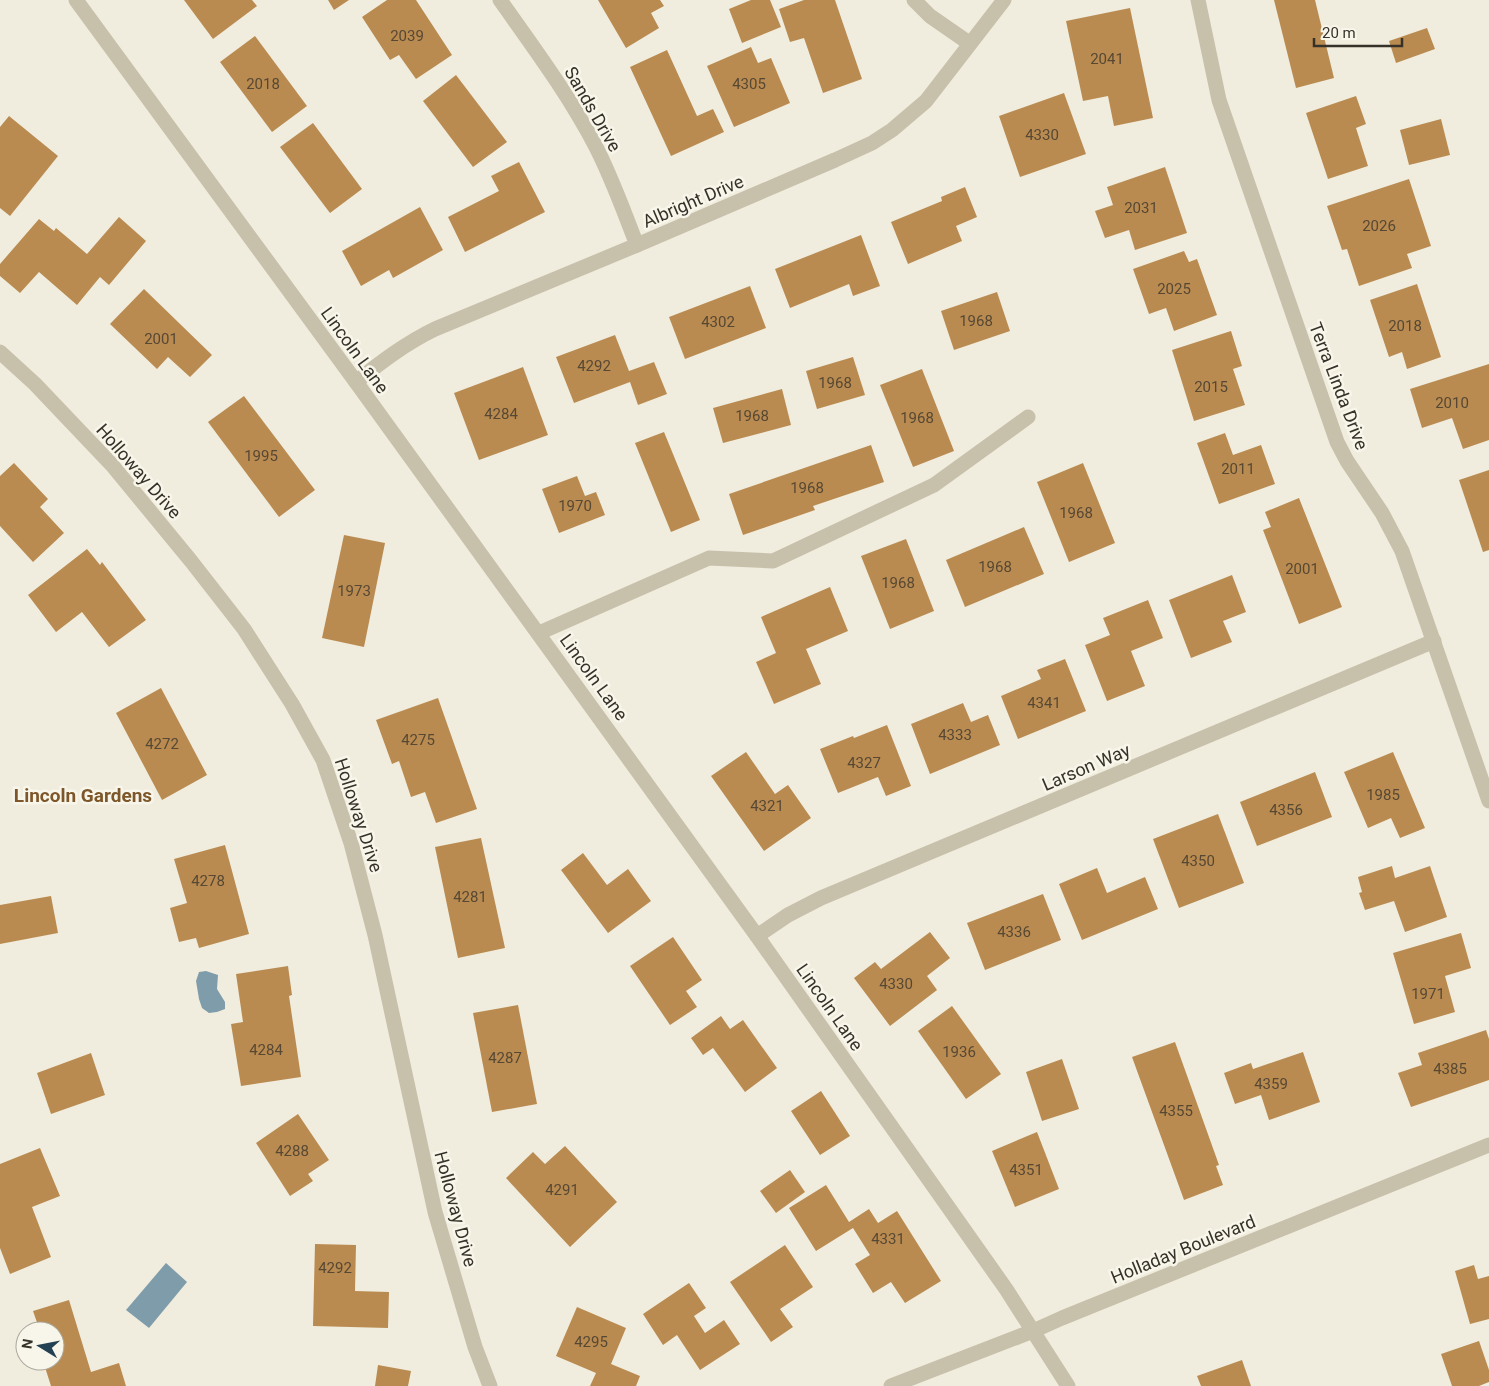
<svg xmlns="http://www.w3.org/2000/svg" width="1489" height="1386" viewBox="0 0 1489 1386" font-family="Roboto,sans-serif">
	<rect width="100%" height="100%" fill="#f0edde"/>
	<g fill="#7f9caa">
		<polygon points="206,971 218,975 217,989 225,1002 225,1009 217,1012 209,1013 202,1008 199,999 196,981 199,972"/>
		<polygon points="166,1263 187,1282 149,1328 126,1310"/>
	</g>
	<g fill="#ba8b51">
		<polygon points="184,0 252,0 257,6 213,39"/>
		<polygon points="328,0 349,0 334,10"/>
		<polygon points="387,0 416,0 452,55 416,79 399,55 390,60 362,17"/>
		<polygon points="598,0 660,0 664,6 651,13 659,28 626,48"/>
		<polygon points="751,0 770,0 781,27 742,43 729,9"/>
		<polygon points="804,0 835,0 862,79 823,93 804,38 790,42 779,9"/>
		<polygon points="1274,0 1315,0 1334,78 1296,88"/>
		<polygon points="1130,8 1153,118 1114,126 1108,96 1083,101 1066,21"/>
		<polygon points="1427,28 1435,49 1396,63 1389,41"/>
		<polygon points="255,36 307,106 272,132 220,62"/>
		<polygon points="751,47 758,63 771,58 790,103 734,127 707,66"/>
		<polygon points="667,50 697,116 713,109 724,132 671,156 630,67"/>
		<polygon points="456,75 507,142 473,167 423,101"/>
		<polygon points="1064,93 1086,154 1020,177 999,116"/>
		<polygon points="1356,96 1366,124 1356,128 1368,166 1328,179 1306,113"/>
		<polygon points="9,116 58,156 10,216 0,208 0,127"/>
		<polygon points="1441,119 1450,155 1409,165 1400,130"/>
		<polygon points="313,123 362,189 330,213 280,147"/>
		<polygon points="519,162 545,212 465,252 448,217 499,191 491,176"/>
		<polygon points="1165,167 1187,233 1135,250 1129,230 1105,238 1095,211 1113,205 1107,187"/>
		<polygon points="1409,179 1431,246 1407,254 1412,268 1359,286 1347,249 1342,250 1327,206"/>
		<polygon points="965,187 977,217 956,226 962,241 908,264 891,222 942,201 941,197"/>
		<polygon points="420,207 443,250 393,278 389,270 361,286 342,251"/>
		<polygon points="119,217 146,241 109,285 100,277 77,305 39,272 20,293 0,276 0,264 39,219 54,231 56,228 87,254"/>
		<polygon points="861,235 880,286 853,296 849,284 790,308 775,269"/>
		<polygon points="1184,251 1189,262 1197,259 1217,315 1174,331 1166,308 1149,314 1133,269"/>
		<polygon points="1417,284 1441,357 1407,369 1402,352 1389,357 1370,300"/>
		<polygon points="750,286 766,328 685,359 669,317"/>
		<polygon points="144,289 212,355 190,377 168,357 157,369 110,324"/>
		<polygon points="997,292 1010,331 954,350 941,311"/>
		<polygon points="1231,331 1242,366 1233,369 1245,405 1194,421 1172,350"/>
		<polygon points="615,335 629,371 654,362 667,394 638,405 630,382 574,403 556,357"/>
		<polygon points="853,357 865,395 817,409 806,371"/>
		<polygon points="1489,364 1489,440 1463,449 1452,418 1422,428 1410,389"/>
		<polygon points="523,367 548,435 479,460 454,393"/>
		<polygon points="922,369 954,451 913,467 880,385"/>
		<polygon points="782,389 791,425 723,443 713,408"/>
		<polygon points="244,396 315,490 279,517 208,422"/>
		<polygon points="664,432 700,520 671,532 635,443"/>
		<polygon points="1225,433 1233,455 1261,445 1275,484 1219,504 1197,443"/>
		<polygon points="871,445 884,482 813,506 815,510 743,535 729,494"/>
		<polygon points="14,463 48,499 40,507 64,533 33,562 0,526 0,476"/>
		<polygon points="1083,463 1115,543 1069,562 1037,482"/>
		<polygon points="1489,470 1489,550 1483,552 1459,480"/>
		<polygon points="577,476 585,496 596,492 605,515 559,533 542,489"/>
		<polygon points="1299,498 1342,607 1299,624 1263,530 1271,527 1265,512"/>
		<polygon points="1024,527 1044,574 965,607 946,560"/>
		<polygon points="344,535 385,543 364,647 322,638"/>
		<polygon points="906,539 934,611 890,629 861,556"/>
		<polygon points="87,549 100,565 102,562 146,620 109,647 82,612 56,632 28,595"/>
		<polygon points="1232,575 1246,612 1223,621 1232,642 1191,658 1169,600"/>
		<polygon points="830,587 848,631 806,649 821,684 774,704 756,662 776,653 761,617"/>
		<polygon points="1148,600 1163,638 1131,651 1145,686 1107,701 1085,645 1110,635 1103,618"/>
		<polygon points="1065,659 1086,711 1018,739 1001,696 1041,679 1037,670"/>
		<polygon points="161,688 207,775 162,800 116,713"/>
		<polygon points="438,698 477,809 436,823 425,792 411,797 399,761 392,764 376,720"/>
		<polygon points="963,703 971,722 988,715 1000,745 930,774 911,724"/>
		<polygon points="887,725 911,786 886,796 878,777 838,793 820,749 853,736 854,738"/>
		<polygon points="746,752 775,794 788,785 811,818 764,851 711,776"/>
		<polygon points="1393,752 1425,828 1400,838 1391,818 1368,828 1344,772"/>
		<polygon points="1315,772 1332,817 1257,846 1240,802"/>
		<polygon points="1218,814 1244,883 1179,908 1153,839"/>
		<polygon points="481,838 505,948 458,958 435,847"/>
		<polygon points="225,845 249,934 199,948 196,938 179,942 170,908 187,903 174,859"/>
		<polygon points="583,853 607,885 628,869 651,901 608,933 561,870"/>
		<polygon points="1392,866 1395,878 1430,866 1447,917 1405,932 1394,901 1365,910 1359,893 1362,892 1358,877"/>
		<polygon points="1097,868 1107,893 1145,877 1158,909 1082,940 1059,884"/>
		<polygon points="1043,894 1061,940 985,970 967,923"/>
		<polygon points="51,896 58,933 0,944 0,905"/>
		<polygon points="930,932 950,958 927,976 937,990 890,1026 854,978 875,962 881,969"/>
		<polygon points="1461,933 1471,968 1445,976 1455,1012 1414,1024 1393,953"/>
		<polygon points="673,937 702,980 686,991 697,1007 670,1025 630,966"/>
		<polygon points="288,966 292,995 289,996 301,1077 241,1086 231,1024 243,1022 236,974"/>
		<polygon points="518,1005 537,1104 492,1112 473,1013"/>
		<polygon points="952,1006 1001,1074 966,1099 918,1031"/>
		<polygon points="721,1016 730,1029 743,1020 777,1068 745,1092 713,1048 703,1055 691,1038"/>
		<polygon points="1486,1030 1489,1039 1489,1080 1411,1107 1398,1073 1422,1065 1418,1053"/>
		<polygon points="1175,1042 1219,1165 1216,1166 1223,1185 1184,1200 1132,1057"/>
		<polygon points="1303,1052 1320,1102 1269,1120 1261,1095 1235,1104 1224,1073 1251,1063 1253,1069"/>
		<polygon points="91,1053 105,1095 51,1114 37,1073"/>
		<polygon points="1062,1059 1079,1109 1042,1121 1026,1072"/>
		<polygon points="821,1091 850,1136 820,1155 791,1111"/>
		<polygon points="298,1114 329,1160 308,1174 313,1181 290,1196 256,1143"/>
		<polygon points="1037,1132 1059,1189 1015,1207 992,1151"/>
		<polygon points="565,1146 617,1202 570,1247 506,1178 533,1152 545,1164"/>
		<polygon points="40,1148 60,1196 32,1207 51,1257 10,1274 0,1248 0,1164"/>
		<polygon points="790,1170 805,1192 776,1213 760,1191"/>
		<polygon points="826,1185 849,1222 869,1209 878,1223 897,1211 941,1281 905,1303 891,1282 873,1293 855,1264 870,1255 853,1228 816,1251 789,1208"/>
		<polygon points="315,1244 356,1245 355,1291 389,1292 388,1328 313,1326"/>
		<polygon points="785,1245 813,1287 780,1309 793,1327 771,1342 730,1282"/>
		<polygon points="1474,1265 1478,1279 1489,1276 1489,1319 1470,1324 1455,1271"/>
		<polygon points="689,1283 706,1308 694,1316 705,1333 724,1320 740,1344 700,1370 677,1335 663,1345 643,1314"/>
		<polygon points="69,1300 91,1372 119,1363 126,1386 51,1386 43,1361 55,1361 55,1331 40,1331 33,1311"/>
		<polygon points="577,1307 626,1328 611,1364 640,1376 636,1386 590,1386 596,1373 556,1356"/>
		<polygon points="1479,1341 1489,1370 1489,1382 1479,1386 1452,1386 1441,1354"/>
		<polygon points="1242,1360 1251,1386 1201,1386 1197,1376"/>
		<polygon points="378,1365 411,1371 408,1386 375,1386"/>
	</g>
	<g fill="none" stroke-linecap="round" stroke-linejoin="round">
		<g stroke="#c7c0ab" stroke-width="15">
			<polyline points="76,0 356,382 757,936 1006,1289 1068,1386"/>
			<path d="M 500,0 C 534,48 569,95 596,147 C 612,178 624,212 637,245"/>
			<polyline points="914,0 930,16 969,43"/>
			<polyline points="1198,0 1219,100 1337,442 1347,461 1382,513 1402,551 1489,801"/>
			<polyline points="0,352 35,384 112,465 191,561 244,629 292,704 323,760 351,843 375,935 435,1212 475,1347 490,1386"/>
			<path d="M 356,382 C 381,362 406,343 435,329 L 637,245 L 835,160 L 872,143 L 892,130 L 926,101 L 1004,0"/>
			<polyline points="539,633 709,558 773,561 934,485 1028,417"/>
			<polyline points="757,936 788,915 821,898 1434,641"/>
			<polyline points="891,1386 1033,1331 1062,1318 1489,1145"/>
		</g>
	</g>
	<g text-anchor="middle" dominant-baseline="central" stroke-width="5" stroke-linejoin="round" paint-order="stroke">
		<g font-size="15" fill="#574833">
			<text x="407" y="36">2039</text>
			<text x="1107" y="59">2041</text>
			<text x="263" y="84">2018</text>
			<text x="749" y="84">4305</text>
			<text x="1042" y="135">4330</text>
			<text x="1141" y="208">2031</text>
			<text x="1379" y="226">2026</text>
			<text x="1174" y="289">2025</text>
			<text x="976" y="321">1968</text>
			<text x="718" y="322">4302</text>
			<text x="1405" y="326">2018</text>
			<text x="161" y="339">2001</text>
			<text x="594" y="366">4292</text>
			<text x="835" y="383">1968</text>
			<text x="1211" y="387">2015</text>
			<text x="1452" y="403">2010</text>
			<text x="501" y="414">4284</text>
			<text x="752" y="416">1968</text>
			<text x="917" y="418">1968</text>
			<text x="261" y="456">1995</text>
			<text x="1238" y="469">2011</text>
			<text x="807" y="488">1968</text>
			<text x="575" y="506">1970</text>
			<text x="1076" y="513">1968</text>
			<text x="995" y="567">1968</text>
			<text x="1302" y="569">2001</text>
			<text x="898" y="583">1968</text>
			<text x="354" y="591">1973</text>
			<text x="1044" y="703">4341</text>
			<text x="955" y="735">4333</text>
			<text x="418" y="740">4275</text>
			<text x="162" y="744">4272</text>
			<text x="864" y="763">4327</text>
			<text x="1383" y="795">1985</text>
			<text x="767" y="806">4321</text>
			<text x="1286" y="810">4356</text>
			<text x="1198" y="861">4350</text>
			<text x="208" y="881">4278</text>
			<text x="470" y="897">4281</text>
			<text x="1014" y="932">4336</text>
			<text x="896" y="984">4330</text>
			<text x="1428" y="994">1971</text>
			<text x="266" y="1050">4284</text>
			<text x="959" y="1052">1936</text>
			<text x="505" y="1058">4287</text>
			<text x="1450" y="1069">4385</text>
			<text x="1271" y="1084">4359</text>
			<text x="1176" y="1111">4355</text>
			<text x="292" y="1151">4288</text>
			<text x="1026" y="1170">4351</text>
			<text x="562" y="1190">4291</text>
			<text x="888" y="1239">4331</text>
			<text x="335" y="1268">4292</text>
			<text x="591" y="1342">4295</text>
		</g>
		<g font-size="18" fill="#363129" stroke="#f8f6ea">
			<text transform="translate(593 109) rotate(60)">Sands Drive</text>
			<text transform="translate(693 201) rotate(-23)">Albright Drive</text>
			<text transform="translate(355 350) rotate(54)">Lincoln Lane</text>
			<text transform="translate(1339 386) rotate(69)">Terra Linda Drive</text>
			<text transform="translate(139 471) rotate(49)">Holloway Drive</text>
			<text transform="translate(594 677) rotate(54)">Lincoln Lane</text>
			<text transform="translate(1086 767) rotate(-23)">Larson Way</text>
			<text transform="translate(359 815) rotate(72)">Holloway Drive</text>
			<text transform="translate(830 1007) rotate(55)">Lincoln Lane</text>
			<text transform="translate(456 1209) rotate(75)">Holloway Drive</text>
			<text transform="translate(1183 1249) rotate(-22)">Holladay Boulevard</text>
		</g>
		<g font-size="19" font-weight="bold" fill="#7d572a" stroke="#f8f6ea">
			<text x="83" y="795">Lincoln Gardens</text>
		</g>
	</g>
	<g transform="translate(40 1346) rotate(280)"><circle r="24" fill="#f8f6ea" stroke="#aaa79d"/>
	<path d="M0-4L9 19L0 12L-9 19Z" fill="#234153"/>
	<text y="-8" font-size="14" font-weight="bold" text-anchor="middle" fill="#363129">N</text>
	</g>
	<path d="M1314 38v8h88v-8" fill="none" stroke="#363129" stroke-width="2.5"/>
	<text x="1322" y="38" font-size="15" fill="#363129" stroke="#f8f6ea" stroke-width="4" paint-order="stroke">20 m</text>
</svg>
